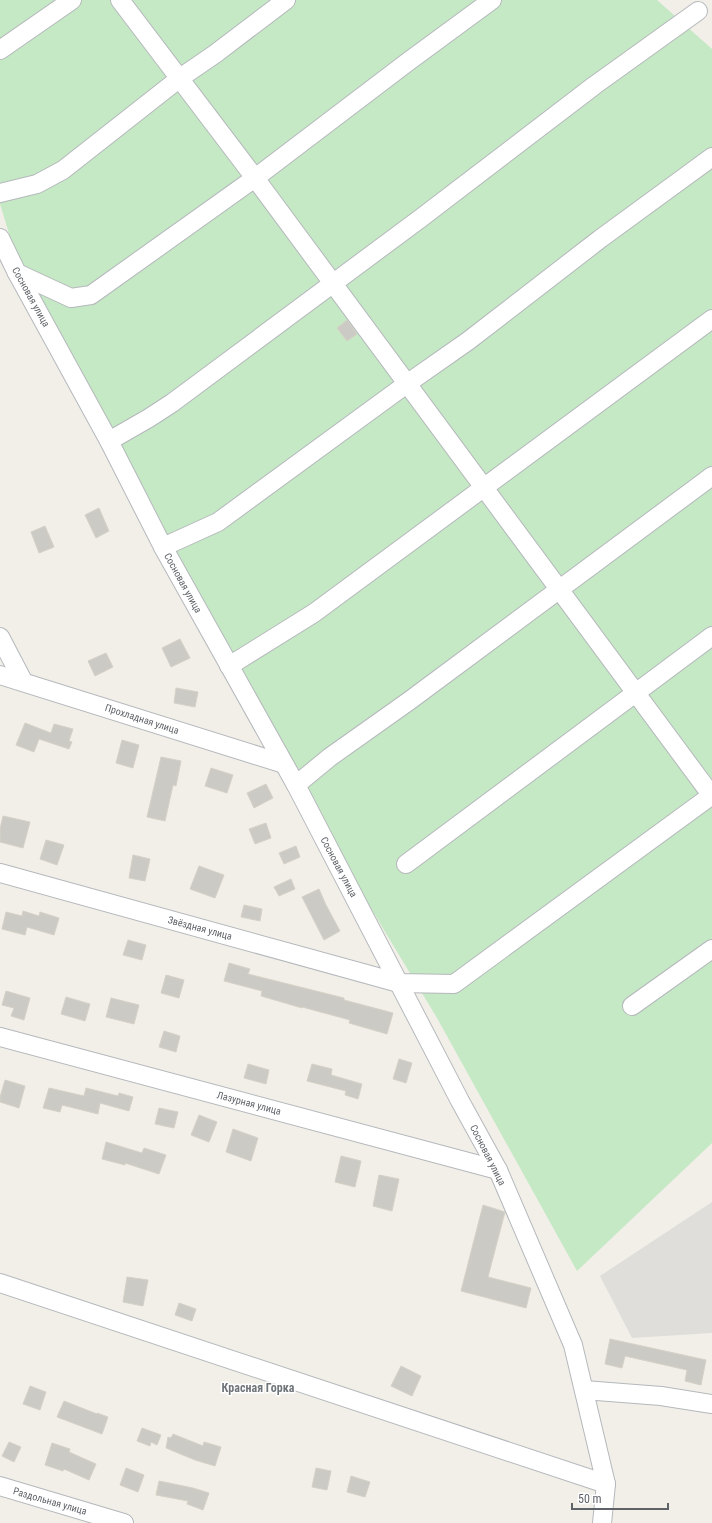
<svg xmlns="http://www.w3.org/2000/svg" width="712" height="1523" viewBox="0 0 712 1523" font-family="'Roboto Condensed',sans-serif">
	<rect width="100%" height="100%" fill="#f1efe8"/>
	<polygon fill="#e0deda" points="712,1202 712,1333 632,1338 600,1276"/>
	<polygon fill="#c5e8c5" points="0,0 657,0 712,49 712,1143 577,1271 437,1018 284,764 15,253 0,204"/>
	<g fill="#cccac5" stroke="#d6d1c6">
		<polygon points="347,320 357,334 347,341 337,328"/>
		<polygon points="99,508 109,531 96,538 85,515"/>
		<polygon points="45,526 54,547 39,553 31,532"/>
		<polygon points="180,639 190,658 171,667 162,648"/>
		<polygon points="106,653 113,667 95,676 88,661"/>
		<polygon points="176,688 198,692 195,707 174,703"/>
		<polygon points="25,723 51,733 54,724 73,729 69,741 72,742 69,749 39,739 34,752 16,745"/>
		<polygon points="122,740 139,745 133,768 116,763"/>
		<polygon points="161,757 181,761 176,786 173,785 165,821 147,817"/>
		<polygon points="211,768 233,775 227,793 205,786"/>
		<polygon points="266,784 273,798 254,808 247,793"/>
		<polygon points="3,816 30,822 23,848 0,842 0,829"/>
		<polygon points="266,823 271,838 255,844 249,829"/>
		<polygon points="46,840 64,845 57,865 40,859"/>
		<polygon points="296,846 300,857 284,864 279,853"/>
		<polygon points="133,855 150,859 145,881 129,878"/>
		<polygon points="199,866 224,875 215,898 190,889"/>
		<polygon points="291,879 295,889 279,896 274,887"/>
		<polygon points="319,889 326,905 340,931 324,940 302,897"/>
		<polygon points="244,905 262,909 260,921 241,917"/>
		<polygon points="23,911 39,916 40,912 59,918 54,935 27,927 25,935 2,929 6,912 22,916"/>
		<polygon points="128,940 146,945 142,960 123,955"/>
		<polygon points="229,963 250,969 248,974 344,998 344,1000 393,1013 387,1034 349,1023 350,1020 302,1007 302,1008 261,996 262,991 224,981"/>
		<polygon points="166,975 184,980 179,998 161,993"/>
		<polygon points="6,991 30,998 24,1020 11,1016 14,1008 2,1005"/>
		<polygon points="66,997 90,1004 85,1021 61,1014"/>
		<polygon points="111,998 139,1005 134,1024 106,1017"/>
		<polygon points="164,1031 180,1036 176,1052 159,1047"/>
		<polygon points="399,1059 412,1063 406,1083 393,1079"/>
		<polygon points="248,1064 269,1070 266,1084 244,1078"/>
		<polygon points="312,1064 332,1069 331,1075 362,1084 358,1099 345,1095 346,1091 307,1081"/>
		<polygon points="5,1080 25,1086 19,1108 0,1102 0,1097"/>
		<polygon points="49,1088 84,1096 86,1088 118,1096 119,1093 133,1097 129,1111 100,1103 98,1114 62,1105 60,1112 43,1108"/>
		<polygon points="159,1108 178,1112 174,1128 155,1124"/>
		<polygon points="199,1115 217,1122 209,1142 191,1135"/>
		<polygon points="233,1129 258,1138 251,1161 226,1152"/>
		<polygon points="106,1142 142,1153 144,1148 166,1155 159,1174 125,1163 125,1165 102,1159"/>
		<polygon points="341,1156 361,1161 355,1187 335,1182"/>
		<polygon points="379,1175 399,1179 392,1211 373,1206"/>
		<polygon points="483,1205 505,1212 488,1277 531,1288 526,1308 461,1291"/>
		<polygon points="127,1277 148,1280 143,1306 123,1302"/>
		<polygon points="179,1303 196,1309 192,1321 175,1315"/>
		<polygon points="610,1339 706,1360 701,1385 685,1381 687,1370 625,1356 622,1368 605,1364"/>
		<polygon points="401,1366 421,1376 412,1396 391,1386"/>
		<polygon points="30,1386 46,1392 40,1410 23,1404"/>
		<polygon points="64,1401 97,1414 97,1413 108,1417 102,1434 57,1417"/>
		<polygon points="142,1428 161,1435 157,1445 151,1442 150,1446 137,1441"/>
		<polygon points="173,1434 203,1446 204,1442 221,1447 215,1466 195,1460 166,1448 168,1437 171,1438"/>
		<polygon points="9,1442 21,1447 14,1462 2,1456"/>
		<polygon points="52,1443 70,1449 69,1452 96,1464 89,1480 64,1469 63,1471 45,1465"/>
		<polygon points="126,1468 144,1475 138,1492 120,1485"/>
		<polygon points="316,1468 331,1471 327,1490 312,1487"/>
		<polygon points="351,1476 370,1482 365,1497 347,1492"/>
		<polygon points="159,1481 193,1488 209,1493 203,1510 187,1504 188,1501 156,1495"/>
	</g>
	<g fill="none" stroke-linecap="round" stroke-linejoin="round">
		<g stroke="#b5b8bc" stroke-width="20">
			<g id="minor">
				<polyline points="120,0 255,178 712,796"/>
				<polyline points="0,50 72,0"/>
				<polyline points="0,193 37,184 63,170 180,78 215,54 286,0"/>
				<polyline points="0,238 17,273 109,441 163,547 296,785 460,1101 498,1170 573,1345 606,1484 602,1523"/>
				<polyline points="17,273 71,298 91,295 255,178 409,61 492,0"/>
				<polyline points="109,441 149,418 172,403 421,218 595,85 698,11"/>
				<polyline points="163,547 218,522 408,383 468,341 600,239 712,157"/>
				<polyline points="0,637 23,681"/>
				<polyline points="229,666 314,613 712,319"/>
				<polyline points="0,675 284,764"/>
				<polyline points="296,785 330,757 409,701 712,476"/>
				<polyline points="406,864 712,636"/>
				<polyline points="0,873 399,983 454,984 712,795"/>
				<polyline points="632,1006 712,949"/>
				<polyline points="0,1037 498,1170"/>
				<polyline points="0,1283 606,1484"/>
				<polyline points="584,1390 661,1396 712,1404"/>
				<polyline points="0,1486 124,1523"/>
			</g>
		</g>
		<use href="#minor" stroke="#fff" stroke-width="18"/>
	</g>
	<g text-anchor="middle" dominant-baseline="central" stroke-width="3" stroke-linejoin="round" paint-order="stroke">
		<g font-size="10" fill="#5f6368" stroke="#fff">
			<text transform="translate(31 297) rotate(61)">Сосновая улица</text>
			<text transform="translate(183 583) rotate(61)">Сосновая улица</text>
			<text transform="translate(142 719) rotate(18)">Прохладная улица</text>
			<text transform="translate(339 867) rotate(62)">Сосновая улица</text>
			<text transform="translate(200 928) rotate(15)">Звёздная улица</text>
			<text transform="translate(249 1103) rotate(15)">Лазурная улица</text>
			<text transform="translate(488 1155) rotate(63)">Сосновая улица</text>
			<text transform="translate(50 1501) rotate(16)">Раздольная улица</text>
		</g>
		<g font-size="12" font-weight="bold" fill="#70757a" stroke="#fff">
			<text x="258" y="1388">Красная Горка</text>
		</g>
	</g>
	<path d="M572 1503v6h96v-6" fill="none" stroke="#5f6368" stroke-width="2"/>
	<text x="578" y="1503" font-size="12" fill="#5f6368" stroke="#ffffff" stroke-width="3" paint-order="stroke">50 m</text>
</svg>
